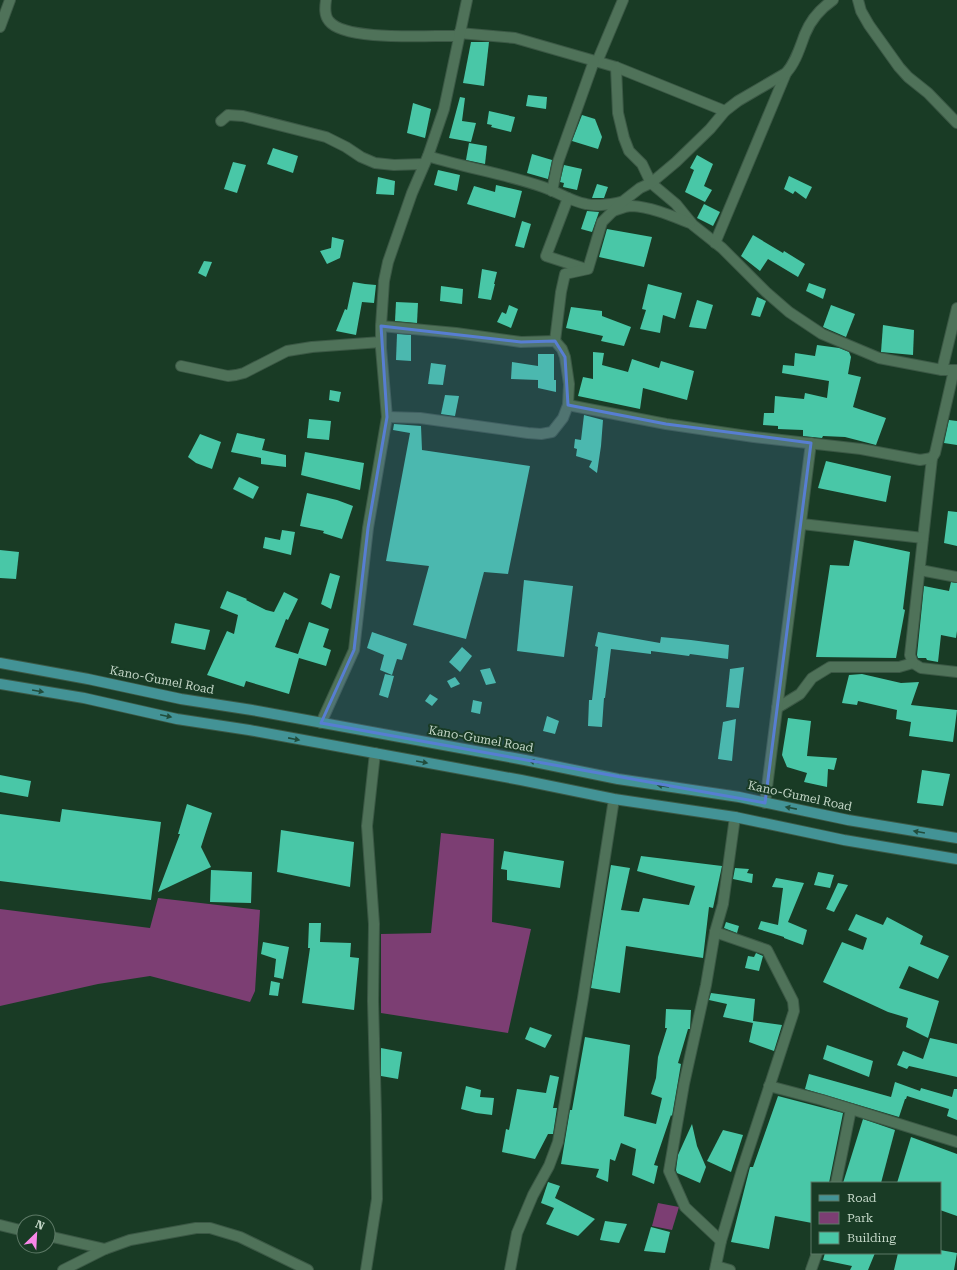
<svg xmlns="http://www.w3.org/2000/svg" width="957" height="1270" viewBox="0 0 957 1270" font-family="'Roboto Serif',serif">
	<rect width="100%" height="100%" fill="#193b25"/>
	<g fill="#7c3e73">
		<polygon points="441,833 494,839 492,922 531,929 508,1033 381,1013 381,934 431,933"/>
		<polygon points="158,898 260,910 255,991 250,1002 150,976 98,984 0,1006 0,909 150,928"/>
		<polygon points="658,1203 679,1207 672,1230 652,1226"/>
	</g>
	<g fill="#49c7a7">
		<polygon points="471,42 489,42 484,86 463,83"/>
		<polygon points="528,95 547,97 546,109 526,106"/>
		<polygon points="460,97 465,98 462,121 476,123 471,142 449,138"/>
		<polygon points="413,103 431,109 425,138 407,133"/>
		<polygon points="489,111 515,117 511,132 491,127 492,125 487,124"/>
		<polygon points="582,115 595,119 602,137 598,149 572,141"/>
		<polygon points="469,143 487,146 485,164 466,160"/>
		<polygon points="273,148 298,156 293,173 267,164"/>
		<polygon points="532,154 552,160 548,179 527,173"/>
		<polygon points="697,155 713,164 704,186 712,190 705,202 685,192 694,170 690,168"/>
		<polygon points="233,162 246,165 237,193 224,189"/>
		<polygon points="564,165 582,169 577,190 563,187 564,183 560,182"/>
		<polygon points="438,170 460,175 457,191 434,185"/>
		<polygon points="789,176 812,187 806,199 795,191 793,194 784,189"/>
		<polygon points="378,177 395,181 394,195 376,194"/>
		<polygon points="597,184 608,187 604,198 592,198"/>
		<polygon points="496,185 522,191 515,218 467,204 474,186 495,192"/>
		<polygon points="704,204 720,212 713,226 697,218"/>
		<polygon points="587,211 599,212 592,232 581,229"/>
		<polygon points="522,221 531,224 524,248 515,246"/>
		<polygon points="607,229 652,237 644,267 599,257"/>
		<polygon points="753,235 783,253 784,251 805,264 798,277 768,259 760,271 741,256"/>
		<polygon points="332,237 344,240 340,258 327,264 320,251 331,248"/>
		<polygon points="204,261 212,262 206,277 198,273"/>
		<polygon points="482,269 497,272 494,284 495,284 491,300 478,298"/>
		<polygon points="353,282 365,284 376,285 374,303 362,302 356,335 336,331 345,309 347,310"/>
		<polygon points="809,283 826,289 823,299 806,291"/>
		<polygon points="648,284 682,293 675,319 663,315 660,333 640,329 646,310 642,309"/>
		<polygon points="441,286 463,289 462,304 440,301"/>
		<polygon points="757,297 766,301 760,317 751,315"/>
		<polygon points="697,300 713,305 706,329 689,327"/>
		<polygon points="396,302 418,303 417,323 395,321"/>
		<polygon points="509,305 518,309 511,328 497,322 502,312 506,314"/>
		<polygon points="831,305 855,314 846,337 823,327"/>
		<polygon points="571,307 602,311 602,316 631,327 624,346 601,341 603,336 566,328"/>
		<polygon points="883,325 914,330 913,355 881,352"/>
		<polygon points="397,334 411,335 411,361 396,360"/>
		<polygon points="817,345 839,348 849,352 851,357 848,374 861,377 853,407 886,418 876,445 845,437 823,436 822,438 803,436 803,430 778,429 778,426 763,425 764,413 774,413 775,396 804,399 805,393 827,398 829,381 782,373 783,365 794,366 795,353 815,356"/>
		<polygon points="593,352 604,353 602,365 628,372 632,359 659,368 661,361 694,371 687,400 643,388 640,409 578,396 583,377 593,379"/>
		<polygon points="538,354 554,354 554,380 556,380 556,392 538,388 538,380 511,379 512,362 538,366"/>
		<polygon points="431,363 446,365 443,385 428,384"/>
		<polygon points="330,390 341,392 339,402 329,400"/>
		<polygon points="445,395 459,396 455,416 441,414"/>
		<polygon points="584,415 603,420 601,446 597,473 589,467 592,461 576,456 577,449 574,448 575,439 581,440"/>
		<polygon points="309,419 331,421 329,440 307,438"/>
		<polygon points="949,420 957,421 957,445 944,443"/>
		<polygon points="394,424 421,426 422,450 530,466 508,574 484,572 466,639 413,625 429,566 386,561 410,433 393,430"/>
		<polygon points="237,433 265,439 262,450 286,455 286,467 261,464 261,458 231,452"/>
		<polygon points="200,434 221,442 212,469 196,463 188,457"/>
		<polygon points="305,452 364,463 360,490 301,475"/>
		<polygon points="826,461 891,476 886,502 818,488"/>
		<polygon points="239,477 259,487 253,499 233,489"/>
		<polygon points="307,493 337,500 353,506 342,539 323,533 324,531 300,526"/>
		<polygon points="948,511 957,512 957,546 944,543"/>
		<polygon points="282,530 295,532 291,555 263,548 265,537 280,540"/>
		<polygon points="854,540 910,552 903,609 905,610 896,658 816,657 830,565 849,566"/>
		<polygon points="0,550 19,552 16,579 0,578"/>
		<polygon points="330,573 340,576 331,609 321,604"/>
		<polygon points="524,580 573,586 564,657 517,651"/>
		<polygon points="951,582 957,583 957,631 956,638 941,635 938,662 927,660 926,658 918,658 917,655 924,586 949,591"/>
		<polygon points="227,591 247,599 246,600 266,610 274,612 284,592 298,599 288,620 286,619 275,647 298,654 309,622 329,629 323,647 331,650 326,666 299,658 289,694 246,681 244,687 207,675 227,631 234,634 238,615 220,608"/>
		<polygon points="175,623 210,630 205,650 171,643"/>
		<polygon points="372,632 407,644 402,660 397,659 392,675 380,670 384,655 367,648"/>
		<polygon points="598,632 660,643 661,637 691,640 729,645 728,659 690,654 689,656 651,651 651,654 611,649 605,698 604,698 602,727 588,726 589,700 592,700 598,647 595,646"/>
		<polygon points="462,647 472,656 460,672 449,662"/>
		<polygon points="744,667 739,708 726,707 730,669"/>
		<polygon points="490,668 496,683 486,685 480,670"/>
		<polygon points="385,674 394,676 388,698 379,695"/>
		<polygon points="862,674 901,683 919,682 911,705 957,710 953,742 909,736 911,722 896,719 897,710 858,701 857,705 842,703 849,675"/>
		<polygon points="455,677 460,684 451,688 447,681"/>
		<polygon points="430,694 438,699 432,706 425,701"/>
		<polygon points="473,700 482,702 480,714 471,712"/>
		<polygon points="547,716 559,721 555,734 543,731"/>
		<polygon points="788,718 811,721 807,756 837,758 834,770 828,769 827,787 804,782 807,773 787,767 782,755"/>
		<polygon points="736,719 732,761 718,759 723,722"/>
		<polygon points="922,770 950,774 943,806 917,803"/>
		<polygon points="0,775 31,781 28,797 0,792"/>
		<polygon points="187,804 212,813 201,847 211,867 158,892 180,834 178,834"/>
		<polygon points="62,809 161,822 151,900 0,881 0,814 60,822"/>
		<polygon points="281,830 354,842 350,887 277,872"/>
		<polygon points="504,851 564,861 560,888 507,880 507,870 501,869"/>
		<polygon points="641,856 722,866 713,908 709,907 703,958 626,946 620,993 591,988 611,865 630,868 621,910 639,912 643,898 689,905 695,886 678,882 637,871"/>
		<polygon points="735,868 749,869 747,873 753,874 752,883 733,879"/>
		<polygon points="211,870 252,872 251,903 210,902"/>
		<polygon points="818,872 834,875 830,888 814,885"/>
		<polygon points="776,878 804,883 788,922 807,930 803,945 784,938 784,937 758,929 761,921 778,925 783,888 772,887"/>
		<polygon points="838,883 848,885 834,912 826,909"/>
		<polygon points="856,914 883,925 887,917 923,936 920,944 949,956 938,979 909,966 899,988 939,1001 928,1038 906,1027 908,1018 888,1012 823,982 842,942 863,950 867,938 848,930"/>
		<polygon points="726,922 739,926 737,933 724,928"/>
		<polygon points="309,923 321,923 320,942 351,943 350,957 359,958 354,1010 302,1003 310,948 308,948"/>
		<polygon points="263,942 289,947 283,979 274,977 276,959 261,954"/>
		<polygon points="756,953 763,956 759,971 745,968 748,956 754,957"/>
		<polygon points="271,981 280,983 278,996 269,995"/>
		<polygon points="711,993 755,999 753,1021 782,1025 774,1051 749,1042 753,1023 723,1017 727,1004 709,1000"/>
		<polygon points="666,1009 691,1010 690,1029 688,1029 678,1063 681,1064 672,1116 671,1115 654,1165 658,1166 654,1184 632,1175 636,1149 621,1143 615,1161 610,1159 608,1182 596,1177 599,1169 561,1164 570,1110 572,1110 585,1037 630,1045 624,1116 656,1124 662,1098 651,1094 656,1078 658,1057 667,1028 665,1028"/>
		<polygon points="530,1027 552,1035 545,1048 525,1039"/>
		<polygon points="930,1038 957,1044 957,1077 909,1066 907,1069 897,1065 903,1051 923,1059"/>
		<polygon points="827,1045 873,1061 869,1077 823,1059"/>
		<polygon points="381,1048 402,1052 398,1079 381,1076"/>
		<polygon points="809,1074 891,1097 895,1082 920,1091 921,1088 952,1097 954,1089 957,1089 957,1120 947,1116 949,1109 907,1096 906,1099 905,1099 899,1117 805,1089"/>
		<polygon points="550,1075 559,1077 553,1108 557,1108 553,1134 548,1134 535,1159 502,1152 506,1129 509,1130 517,1089 546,1093"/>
		<polygon points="466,1086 481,1090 480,1097 494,1098 492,1115 476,1113 461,1109"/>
		<polygon points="778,1096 843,1113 829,1183 812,1183 812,1223 775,1216 769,1249 731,1242 750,1167 753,1167"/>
		<polygon points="863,1119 895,1130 881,1183 843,1183"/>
		<polygon points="692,1124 697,1146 706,1167 700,1183 677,1173 676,1170 678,1155"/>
		<polygon points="723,1130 743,1135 731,1172 707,1161"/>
		<polygon points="911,1137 957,1154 957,1216 940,1210 940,1183 897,1183"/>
		<polygon points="548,1182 560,1186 555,1198 595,1219 578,1236 546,1224 554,1208 541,1203"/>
		<polygon points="605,1221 627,1224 619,1243 600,1240"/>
		<polygon points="651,1227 670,1232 665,1253 644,1251"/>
		<polygon points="940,1250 957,1253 954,1270 894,1270 898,1253 940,1253"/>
		<polygon points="825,1253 875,1253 868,1270 850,1270 852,1266 823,1260"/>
	</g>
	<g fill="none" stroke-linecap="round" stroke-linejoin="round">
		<g stroke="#3b5845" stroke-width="12">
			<g id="street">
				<path d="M 326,0 C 325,7 324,15 329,21 C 345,42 432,35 459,36"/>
				<polyline points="858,0 861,11 869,25 899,67 908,77 928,93 957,123"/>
				<polyline points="0,27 10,0"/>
				<polyline points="459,33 515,38 616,67 725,111"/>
				<polyline points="597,62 623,0"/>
				<polyline points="616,67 618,113 624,138 629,151 642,164 651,183 676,204 693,225 722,248 766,292 789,312 822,334 879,358 942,370 957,370"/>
				<polyline points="221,121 228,115 243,116 326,137 346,147 361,157 375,163 394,165 424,164"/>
				<path d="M 428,156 C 466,168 506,174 543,187 C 558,192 570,201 586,204 C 598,207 610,204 622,202"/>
				<polyline points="552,191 558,162 594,61"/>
				<polyline points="568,198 546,256 586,269"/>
				<path d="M 613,211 C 619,209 626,206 632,206 C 651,207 672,216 690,223"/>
				<polyline points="715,243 786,73"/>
				<polyline points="381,326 456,333 521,342 555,341 562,349 565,357 569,384 568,405 563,418 552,432 541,434 528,433 420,418 387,417"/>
				<path d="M 555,341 L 561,292 L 565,274 L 588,269 L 602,222 L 622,202 L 640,188 L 651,183 L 676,162 L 710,129 L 725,111 L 738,101 L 786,73 C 796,62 800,47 805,34 C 811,19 820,9 833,0"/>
				<polyline points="181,366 228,376 236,375 244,373 287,351 312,347 381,342"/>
				<polyline points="942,370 957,308"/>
				<polyline points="954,370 935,453 932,458 910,655 913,663 921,668 957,672"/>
				<polyline points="568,405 666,424 754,437 861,449 920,460 932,458"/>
				<polyline points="802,524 923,538"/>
				<polyline points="920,570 957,577"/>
				<polyline points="777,708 800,694 812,678 830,667 899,667 913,663"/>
				<polyline points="321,723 354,650 368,528 387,417 381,348 381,326 384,281 388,262 412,193 428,156 444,109 467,0"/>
				<polyline points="765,803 811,443"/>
				<polyline points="715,932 767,950 793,1001 794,1011 742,1170 721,1241 715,1270"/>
				<polyline points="769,1086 822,1100 957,1142"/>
				<polyline points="836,1183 851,1109"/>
				<polyline points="0,1225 24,1231"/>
				<polyline points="48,1236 105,1249"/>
				<polyline points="721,1241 685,1207 669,1171 684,1084 706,985 715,932 723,904 735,817"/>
				<polyline points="716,1266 730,1270"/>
				<polyline points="63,1270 105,1249 130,1240 196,1228 210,1228 240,1237 308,1270"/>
				<polyline points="366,1270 377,1199 376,1114 373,1001 374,924 367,826 375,753"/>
				<polyline points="510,1270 517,1233 533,1195 549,1166 558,1142 583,998 614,799"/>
				<polyline points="811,1270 817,1253"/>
			</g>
		</g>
		<g stroke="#3b5845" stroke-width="12">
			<g id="primary">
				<polyline points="0,663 88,679 181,699 252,710 525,760 618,779 739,797 848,820 957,838"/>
				<polyline points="0,684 84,698 177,719 249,730 521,780 614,799 735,817 844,840 957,859"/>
			</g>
		</g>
		<use href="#street" stroke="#4f7259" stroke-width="10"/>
		<use href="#primary" stroke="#439396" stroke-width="10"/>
	</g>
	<defs><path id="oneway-solid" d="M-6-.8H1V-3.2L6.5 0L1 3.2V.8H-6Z"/></defs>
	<g fill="#214d3c">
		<use href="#oneway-solid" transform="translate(38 691) rotate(10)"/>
		<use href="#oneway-solid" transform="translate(166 716) rotate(12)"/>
		<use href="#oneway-solid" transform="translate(294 739) rotate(11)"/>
		<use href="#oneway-solid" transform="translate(422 762) rotate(10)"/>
		<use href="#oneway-solid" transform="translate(535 762) rotate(-168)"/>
		<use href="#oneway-solid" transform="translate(663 786) rotate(-171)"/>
		<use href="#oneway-solid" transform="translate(791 808) rotate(-169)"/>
		<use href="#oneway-solid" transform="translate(919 832) rotate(-170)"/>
	</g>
	<path fill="#577ed2" fill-opacity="0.2" stroke="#577ed2" stroke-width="3" stroke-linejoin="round" d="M 381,326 L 521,342 L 555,341 L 565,357 L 568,405 L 666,424 L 811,443 L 765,803 L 321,723 L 354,650 L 368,528 L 387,417 Z"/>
	<g text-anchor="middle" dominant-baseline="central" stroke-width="4" stroke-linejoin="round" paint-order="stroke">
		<g font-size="12" fill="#c4d7c8" stroke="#193b25">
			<text transform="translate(162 680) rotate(11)">Kano-Gumel Road</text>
			<text transform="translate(481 739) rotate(10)">Kano-Gumel Road</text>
			<text transform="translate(800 796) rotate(12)">Kano-Gumel Road</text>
		</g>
	</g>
	<rect x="811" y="1182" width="130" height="72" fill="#193b25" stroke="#5d7966"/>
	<rect x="819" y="1195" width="20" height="6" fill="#439396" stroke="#5d7966"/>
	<text x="847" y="1202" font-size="12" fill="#c4d7c8">Road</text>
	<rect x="819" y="1212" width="20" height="12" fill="#7c3e73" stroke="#5d7966"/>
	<text x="847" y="1222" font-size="12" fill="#c4d7c8">Park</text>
	<rect x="819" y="1232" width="20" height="12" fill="#49c7a7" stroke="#5d7966"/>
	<text x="847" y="1242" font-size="12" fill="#c4d7c8">Building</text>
	<g transform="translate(36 1234) rotate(24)"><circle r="19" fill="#193b25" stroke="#5d7966"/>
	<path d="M0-3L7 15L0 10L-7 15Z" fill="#f987e8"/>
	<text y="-6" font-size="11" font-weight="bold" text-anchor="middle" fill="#c4d7c8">N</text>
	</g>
</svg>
